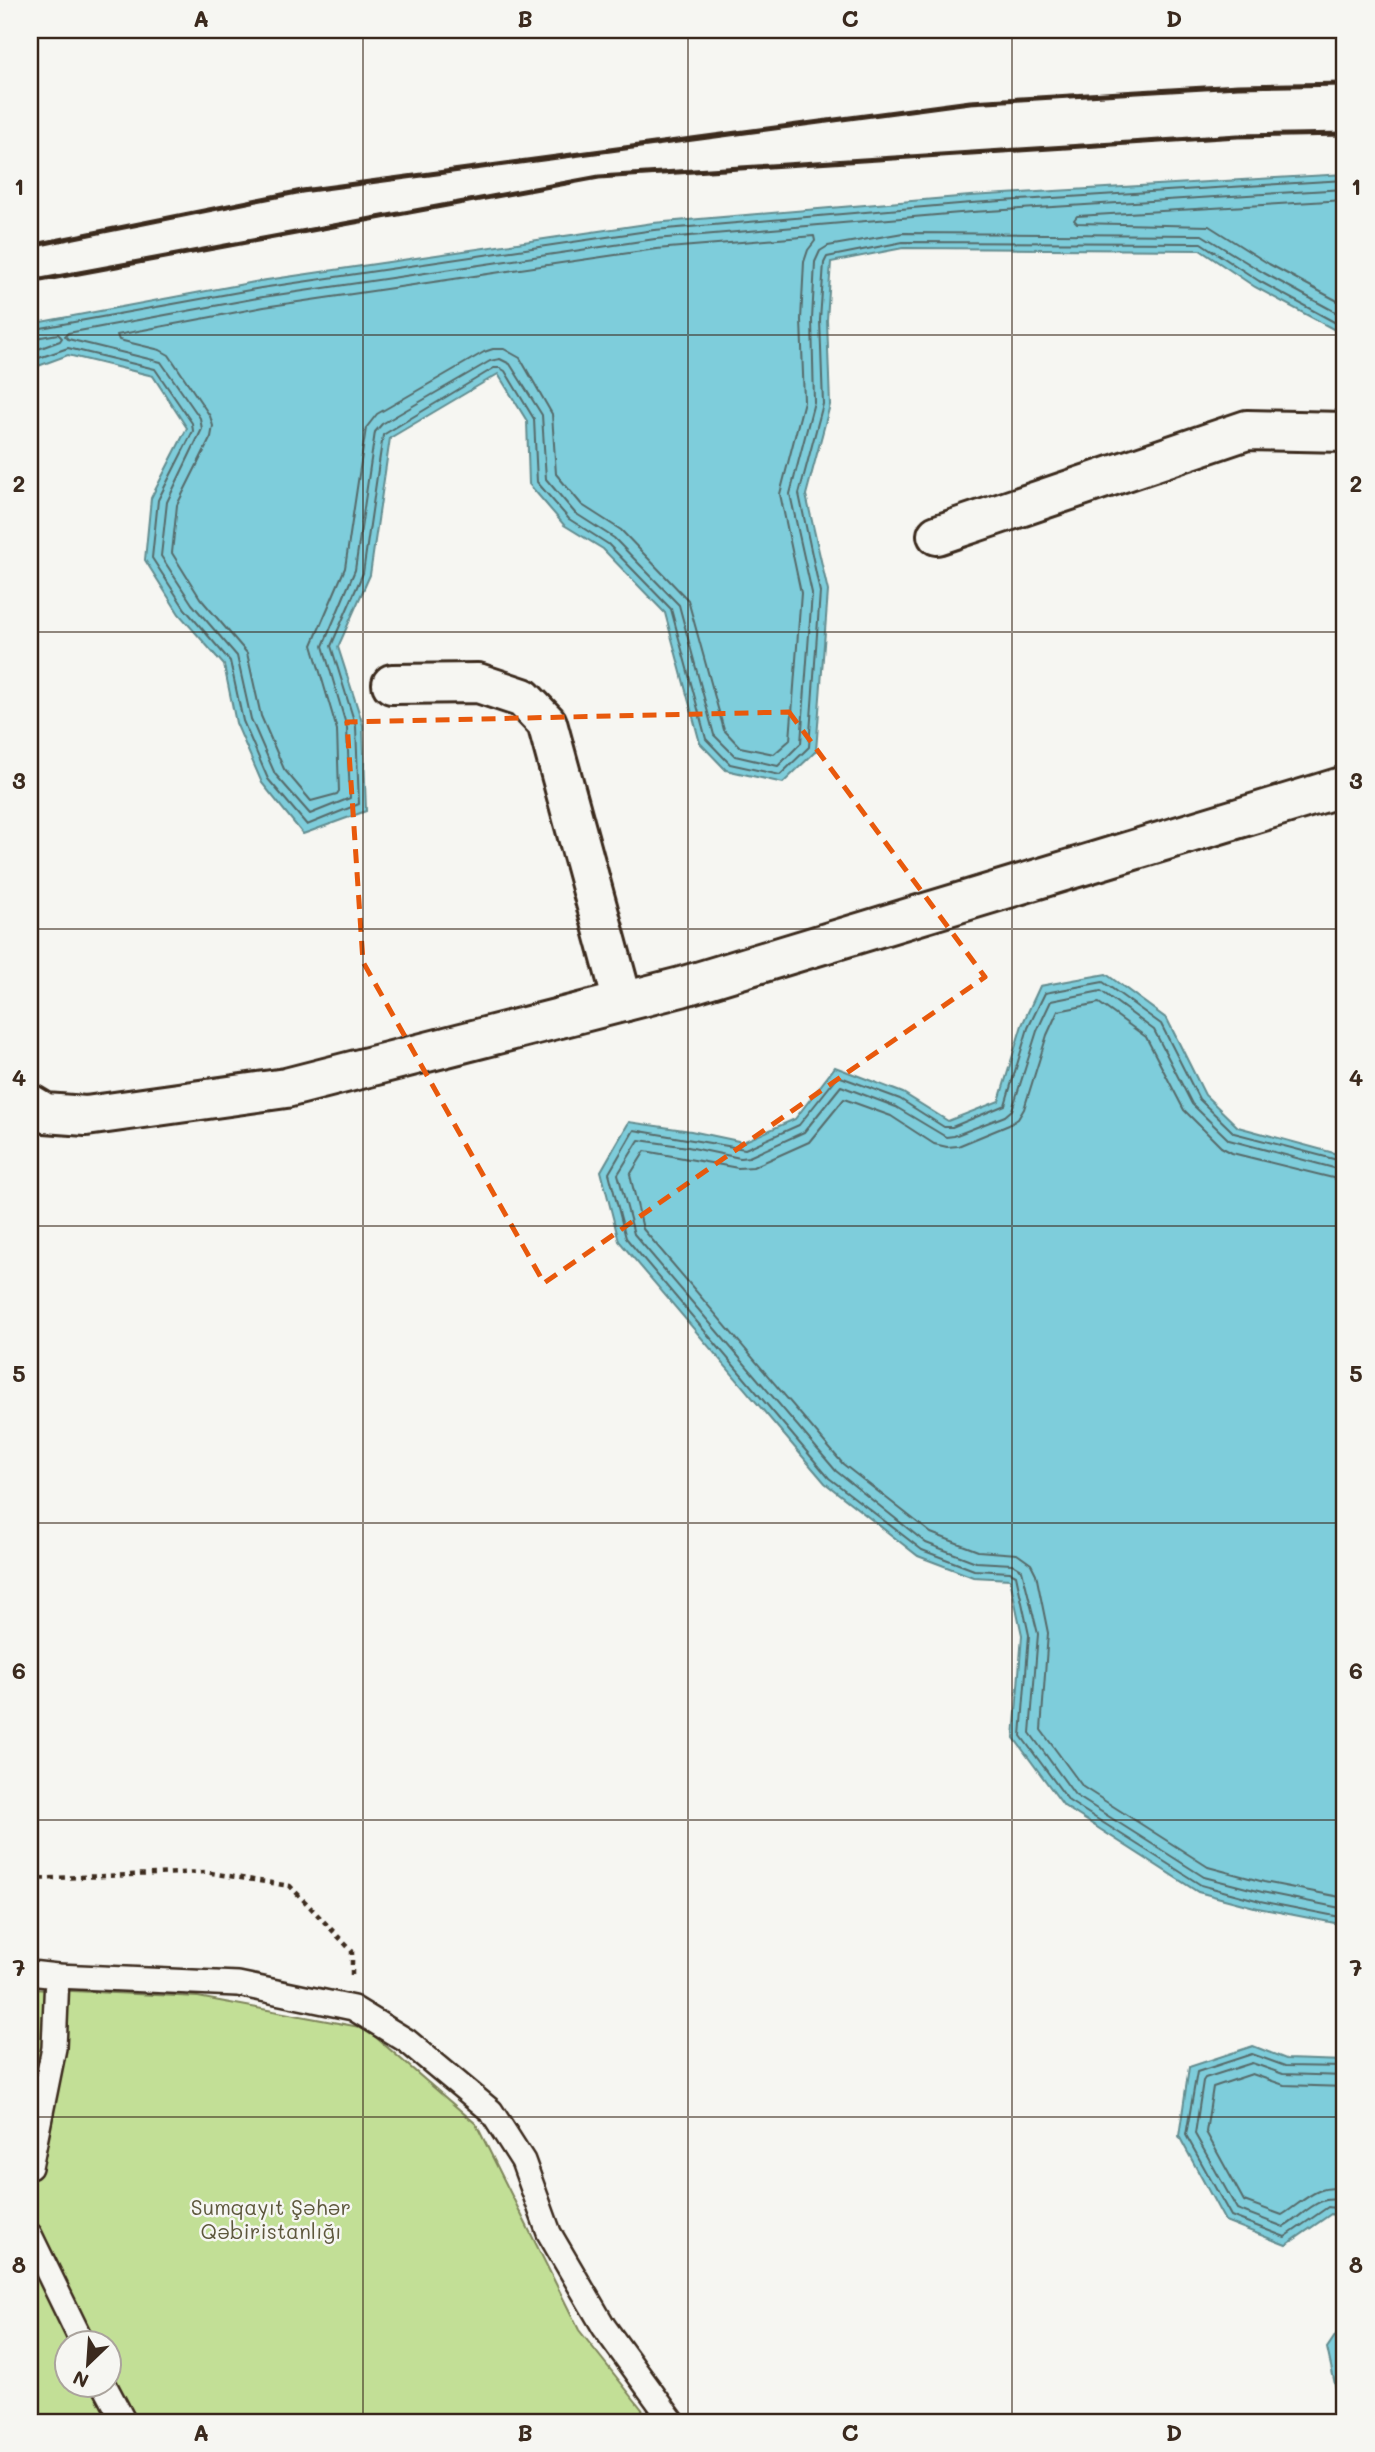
<svg xmlns="http://www.w3.org/2000/svg" width="1375" height="2452" viewBox="0 0 1375 2452" font-family="Mali,sans-serif">
	<rect width="100%" height="100%" fill="#f6f6f2"/>
	<filter id="ink" filterUnits="userSpaceOnUse"><feTurbulence type="fractalNoise" baseFrequency=".0143" numOctaves="2"/><feDisplacementMap in="SourceGraphic" scale="14" xChannelSelector="R" yChannelSelector="G"/><feConvolveMatrix kernelMatrix="1 2 1 2 8 2 1 2 1" color-interpolation-filters="sRGB"/></filter>
	<g filter="url(#ink)">
		<path fill="#c2df96" stroke="#7e845a" stroke-width="2" fill-rule="evenodd" d="M 30,1989 L 198,1997 L 365,2028 L 476,2124 L 579,2330 L 652,2422 L 30,2422 ZM 66,2344 L 108,2344 L 108,2386 L 66,2386 Z"/>
		<g fill="#7ecddb" stroke="#638c8f" stroke-width="2">
			<polygon points="1345,174 1345,331 1335,330 1255,287 1200,250 903,248 831,262 827,320 830,405 806,495 828,591 816,751 783,783 726,770 700,743 665,613 603,549 564,525 529,484 527,421 498,374 390,438 370,575 338,647 363,725 366,811 303,834 262,783 236,723 224,665 179,614 145,560 151,498 187,428 153,376 68,355 30,369 30,324 260,281 653,223 970,196"/>
			<polygon points="1106,974 1167,1019 1205,1095 1238,1127 1345,1156 1345,1925 1258,1908 1198,1892 1064,1806 1014,1738 1022,1635 1010,1579 973,1577 918,1556 825,1483 619,1241 601,1171 629,1122 691,1131 743,1142 795,1119 835,1067 903,1093 948,1121 999,1101 1022,1025 1040,986"/>
			<polygon points="1253,2046 1286,2059 1345,2061 1345,2223 1331,2214 1286,2245 1225,2221 1179,2136 1189,2067"/>
			<polygon points="1345,2321 1345,2404 1338,2398 1327,2348"/>
		</g>
		<g fill="none" stroke-linecap="round" stroke-linejoin="round">
			<g stroke="#566b6a" stroke-width="2">
				<polyline points="1345,189 972,212 655,239 263,297 68,333 65,336 68,339 161,362 200,418 202,429 167,502 161,556 192,604 237,656 251,719 275,774 310,814 350,798 347,728 323,646 355,570 375,432 382,424 490,361 500,359 510,364 542,415 546,479 575,513 614,538 679,605 714,735 735,756 778,766 801,743 812,593 790,494 814,402 812,320 815,262 820,251 828,246 903,233 1202,235 1264,273 1339,314 1345,315"/>
				<polyline points="1345,200 1077,216 1074,220 1077,223 1209,226 1269,264 1345,305"/>
				<polygon points="814,236 815,241 808,250 804,262 801,320 804,401 780,494 801,593 790,740 774,754 740,747 724,730 688,600 621,530 582,505 556,474 552,414 520,358 504,349 493,349 484,352 377,414 366,428 345,568 312,645 337,730 339,791 337,794 311,801 284,769 261,716 247,653 200,598 172,553 177,505 211,437 213,426 210,416 169,355 160,350 119,340 117,335 264,307 656,249"/>
				<polyline points="30,330 261,288 654,230 971,203 1345,180"/>
				<polyline points="30,339 58,334 62,338 60,341 30,352"/>
				<polyline points="30,361 68,348 155,369 192,423 193,431 158,500 152,558 185,609 230,661 243,721 268,779 307,825 359,804 356,727 331,646 363,573 383,435 494,368 500,368 505,371 534,419 537,482 569,519 608,544 671,609 706,739 730,764 780,775 809,747 820,592 799,494 823,404 820,320 824,263 827,257 903,242 1201,243 1259,281 1336,323 1345,324"/>
				<polyline points="1345,1162 1234,1133 1199,1099 1161,1024 1103,982 1045,993 1028,1028 1005,1105 952,1127 944,1127 900,1099 838,1076 799,1125 745,1149 634,1130 609,1173 626,1238 829,1478 922,1550 974,1570 1010,1572 1016,1575 1029,1635 1021,1736 1069,1801 1201,1885 1260,1901 1345,1918"/>
				<polyline points="1345,1171 1229,1140 1192,1104 1154,1030 1101,991 1051,1001 1037,1031 1012,1110 1005,1116 954,1136 946,1137 896,1107 841,1086 804,1132 749,1157 740,1158 688,1147 639,1140 618,1174 634,1234 836,1471 926,1543 976,1562 1012,1564 1022,1570 1038,1634 1030,1733 1075,1795 1204,1877 1262,1892 1345,1909"/>
				<polyline points="1345,1181 1232,1153 1221,1147 1184,1110 1146,1037 1099,1003 1058,1011 1047,1035 1024,1109 1018,1119 1009,1125 958,1146 947,1147 934,1144 891,1116 844,1099 809,1142 753,1167 738,1168 645,1151 630,1175 643,1229 843,1464 931,1533 978,1551 1017,1554 1031,1564 1036,1574 1048,1633 1041,1730 1083,1787 1208,1867 1264,1882 1345,1898"/>
				<polyline points="1345,2067 1285,2066 1252,2054 1197,2072 1186,2135 1231,2216 1285,2237 1328,2207 1335,2208 1345,2214"/>
				<path d="M 1345,2076 L 1283,2074 L 1252,2063 L 1205,2078 L 1203,2081 L 1195,2134 L 1237,2209 L 1284,2227 C 1303,2216 1322,2189 1345,2204"/>
				<path d="M 1345,2087 L 1284,2085 L 1252,2074 L 1213,2087 L 1206,2132 L 1244,2201 L 1282,2215 C 1302,2203 1320,2180 1345,2191"/>
			</g>
			<g stroke="#3b2a1e" stroke-width="28">
				<g id="lane">
					<polyline points="30,1973 57,1976 54,2048 30,2167"/>
					<polyline points="57,1976 238,1984 353,2008 407,2041 491,2111 523,2161 549,2233 604,2327 673,2422"/>
					<polyline points="30,2235 83,2344"/>
					<polyline points="105,2386 124,2422"/>
				</g>
			</g>
			<g stroke="#3b2a1e" stroke-width="44">
				<g id="street">
					<polyline points="937,535 1247,430 1345,432"/>
					<polyline points="392,684 478,683 523,698 547,723 623,1002"/>
					<polyline points="30,1104 45,1113 86,1116 286,1088 681,987 1345,786"/>
				</g>
			</g>
			<polyline stroke="#3b2a1e" stroke-width="4.5" stroke-dasharray="5 5" stroke-linecap="butt" points="30,1879 205,1872 290,1886 352,1951 352,1976"/>
			<use href="#lane" stroke="#f6f6f2" stroke-width="23"/>
			<use href="#street" stroke="#f6f6f2" stroke-width="38"/>
			<g stroke="#3b2a1e" stroke-width="5">
				<polyline points="30,246 302,191 970,102 1238,86 1345,84"/>
				<polyline points="30,282 599,177 1238,136 1345,134"/>
			</g>
		</g>
	</g>
	<path fill="none" stroke="#e8590c" stroke-width="5" stroke-dasharray="14 9" stroke-linejoin="round" d="M 789,712 L 985,977 L 544,1283 L 363,962 L 347,722 Z"/>
	<path fill="none" stroke="#3b2a1e" stroke-width="2" stroke-opacity="0.55" d="M 363,30 L 363,2422M 688,30 L 688,2422M 1012,30 L 1012,2422M 30,335 L 1345,335M 30,632 L 1345,632M 30,929 L 1345,929M 30,1226 L 1345,1226M 30,1523 L 1345,1523M 30,1820 L 1345,1820M 30,2117 L 1345,2117"/>
	<g text-anchor="middle" dominant-baseline="central" stroke-width="5" stroke-linejoin="round" paint-order="stroke">
		<g font-size="21" fill="#5d573c" stroke="#f6f6f2">
			<text x="271" y="2206">Sumqayıt Şəhər<tspan x="271" dy="24">Qəbiristanlığı</tspan></text>
		</g>
	</g>
	<rect width="1375" height="2452" fill="none" stroke="#f6f6f2" stroke-width="77"/>
	<g transform="translate(88 2364) rotate(205)"><circle r="33" fill="#f6f6f2" stroke="#aba49d" stroke-width="2"/>
	<path d="M0-5L12 26L0 18L-12 26Z" fill="#3b2a1e"/>
	<text y="-10" font-size="19" font-weight="bold" text-anchor="middle" fill="#3b2a1e">N</text>
	</g>
	<rect x="38" y="38" width="1298" height="2376" fill="none" stroke="#3b2a1e" stroke-width="2.5"/>
	<g font-size="23" text-anchor="middle" font-weight="bold" fill="#3b2a1e">
		<text x="201" y="27">A</text>
		<text x="525" y="27">B</text>
		<text x="850" y="27">C</text>
		<text x="1174" y="27">D</text>
		<text x="19" y="195">1</text>
		<text x="1356" y="195">1</text>
		<text x="19" y="492">2</text>
		<text x="1356" y="492">2</text>
		<text x="19" y="789">3</text>
		<text x="1356" y="789">3</text>
		<text x="19" y="1086">4</text>
		<text x="1356" y="1086">4</text>
		<text x="19" y="1382">5</text>
		<text x="1356" y="1382">5</text>
		<text x="19" y="1679">6</text>
		<text x="1356" y="1679">6</text>
		<text x="19" y="1976">7</text>
		<text x="1356" y="1976">7</text>
		<text x="19" y="2273">8</text>
		<text x="1356" y="2273">8</text>
		<text x="201" y="2441">A</text>
		<text x="525" y="2441">B</text>
		<text x="850" y="2441">C</text>
		<text x="1174" y="2441">D</text>
	</g>
</svg>
